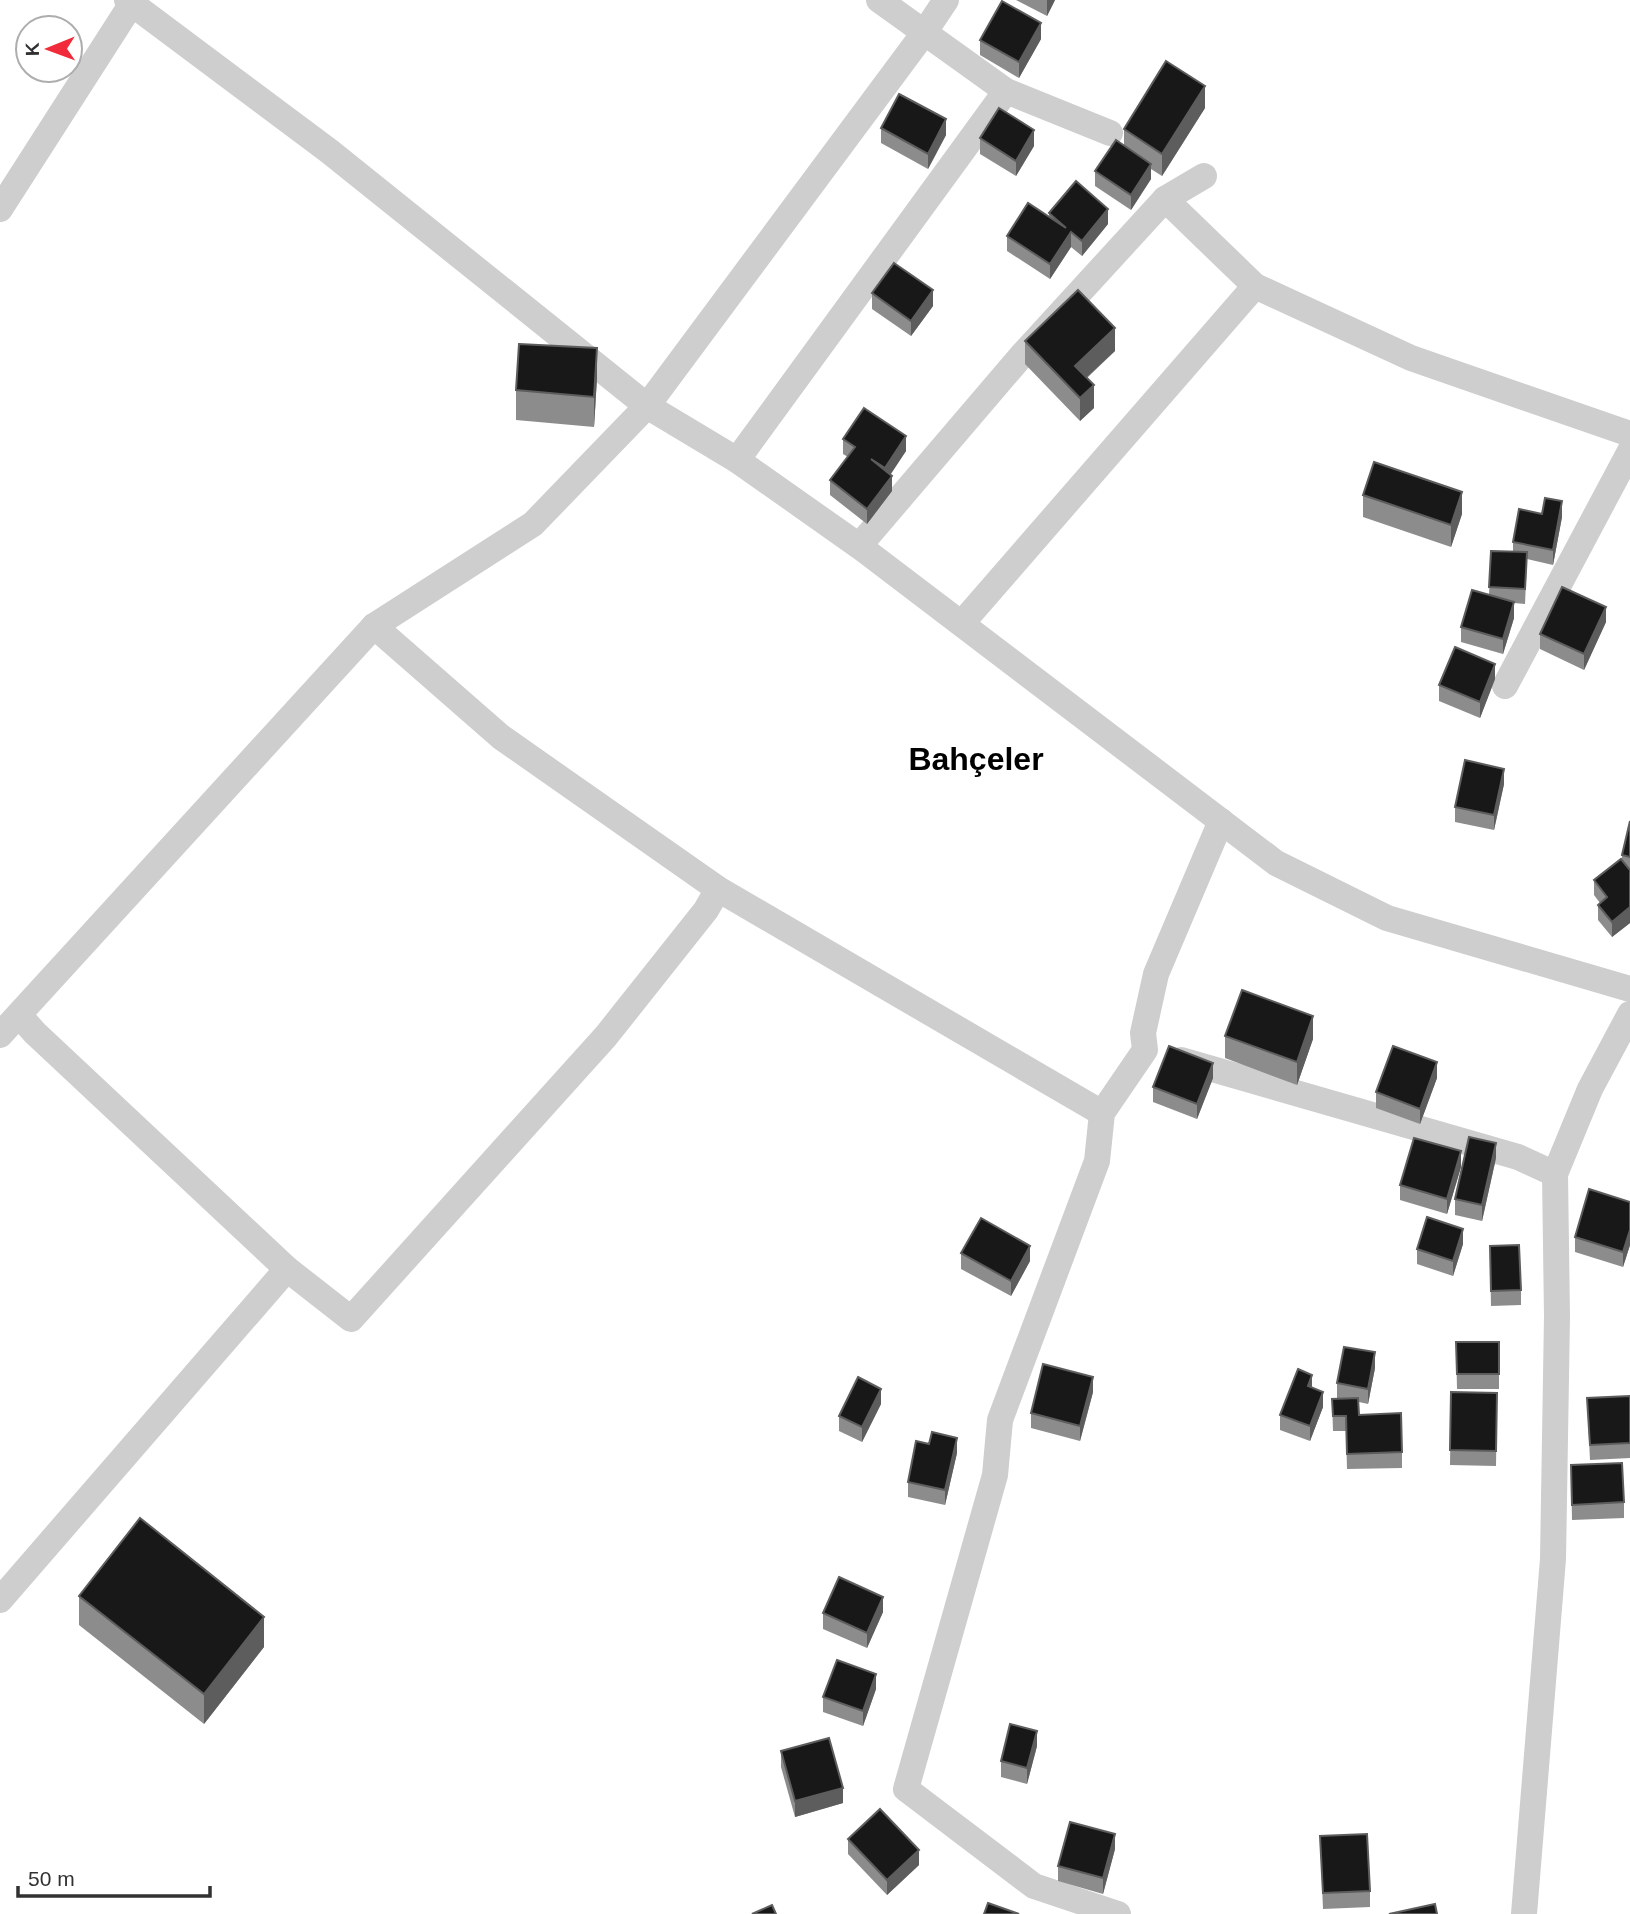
<svg xmlns="http://www.w3.org/2000/svg" width="1630" height="1914" viewBox="0 0 1630 1914" font-family="Arial,sans-serif">
	<rect width="100%" height="100%" fill="#fff"/>
	<g fill="none" stroke-linecap="round" stroke-linejoin="round">
		<g stroke="#cecece" stroke-width="26">
			<polyline points="127,0 329,151 647,406 737,460 859,546 1276,863 1387,918 1630,989"/>
			<polyline points="879,0 1006,91"/>
			<polyline points="1165,199 1255,286 1411,358 1630,434"/>
			<polyline points="0,209 134,0"/>
			<polyline points="737,460 1006,91 1110,133"/>
			<polyline points="859,546 1023,354 1165,199 1204,176"/>
			<polyline points="962,623 1255,286"/>
			<polyline points="374,626 501,737 718,889 1102,1113"/>
			<polyline points="1505,686 1630,451"/>
			<polyline points="19,1015 35,1033 287,1269 351,1319 606,1036 706,910 718,889"/>
			<polyline points="0,1035 374,626 533,524 647,406 924,33 946,0"/>
			<polyline points="1181,1060 1518,1157 1555,1174"/>
			<polyline points="0,1600 287,1269"/>
			<polyline points="1118,1914 1034,1886 906,1789 995,1475 1000,1420 1097,1161 1102,1113 1145,1050 1143,1033 1156,974 1221,821"/>
			<polyline points="1524,1914 1553,1559 1557,1316 1555,1174 1590,1089 1630,1014"/>
		</g>
	</g>
	<g fill="#8c8c8c">
		<polygon points="1016,0 1055,0 1047,16"/>
		<polygon points="1041,39 1019,78 980,55 980,40"/>
		<polygon points="1205,108 1162,176 1151,169 1151,179 1131,210 1095,186 1095,171 1124,145 1124,129"/>
		<polygon points="881,128 946,135 928,169 881,143"/>
		<polygon points="980,138 1034,146 1016,176 980,154"/>
		<polygon points="1049,213 1108,224 1082,256 1071,247 1050,279 1007,251 1007,236 1049,218"/>
		<polygon points="872,293 933,306 911,336 872,309"/>
		<polygon points="1025,341 1115,351 1087,378 1094,408 1080,421 1025,364"/>
		<polygon points="597,378 594,427 516,420 516,390"/>
		<polygon points="843,439 906,451 890,474 892,491 867,524 830,495 830,480 848,457 843,454"/>
		<polygon points="1363,495 1462,514 1451,547 1363,517"/>
		<polygon points="1542,514 1562,517 1553,565 1527,559 1525,604 1514,603 1514,618 1503,654 1461,642 1461,627 1489,595 1491,551 1513,552 1513,542"/>
		<polygon points="1606,622 1584,670 1540,649 1540,634"/>
		<polygon points="1495,679 1480,718 1439,701 1439,685"/>
		<polygon points="1504,784 1494,830 1455,822 1455,807"/>
		<polygon points="1630,821 1630,923 1612,937 1598,920 1598,905 1600,903 1594,895 1594,880 1622,860 1622,855"/>
		<polygon points="1225,1036 1313,1039 1297,1085 1225,1058"/>
		<polygon points="1213,1078 1197,1119 1153,1102 1153,1087"/>
		<polygon points="1437,1078 1420,1124 1376,1108 1376,1092"/>
		<polygon points="1496,1158 1482,1221 1455,1215 1455,1199"/>
		<polygon points="1461,1167 1447,1214 1400,1200 1400,1185"/>
		<polygon points="1630,1202 1630,1245 1623,1267 1575,1252 1575,1237"/>
		<polygon points="1463,1244 1453,1276 1417,1264 1417,1249"/>
		<polygon points="1490,1246 1521,1290 1521,1305 1491,1306"/>
		<polygon points="961,1253 1030,1261 1011,1296 961,1269"/>
		<polygon points="1456,1342 1499,1342 1499,1389 1457,1389"/>
		<polygon points="1375,1368 1368,1404 1359,1402 1359,1415 1402,1452 1402,1468 1347,1469 1346,1431 1333,1431 1332,1399 1337,1399 1337,1383"/>
		<polygon points="1312,1388 1323,1407 1310,1441 1280,1430 1280,1415"/>
		<polygon points="1093,1392 1080,1441 1031,1428 1031,1413"/>
		<polygon points="1451,1392 1497,1393 1496,1466 1450,1465"/>
		<polygon points="1630,1396 1630,1458 1590,1460 1587,1398"/>
		<polygon points="881,1404 862,1442 839,1431 839,1416"/>
		<polygon points="957,1453 945,1505 908,1497 908,1482"/>
		<polygon points="1571,1465 1624,1502 1624,1518 1572,1520"/>
		<polygon points="79,1596 264,1647 204,1724 79,1625"/>
		<polygon points="883,1612 867,1648 823,1629 823,1613"/>
		<polygon points="876,1689 863,1726 823,1712 823,1697"/>
		<polygon points="1037,1746 1027,1784 1001,1777 1001,1761"/>
		<polygon points="781,1751 843,1803 795,1817 781,1767"/>
		<polygon points="1320,1836 1370,1891 1370,1907 1323,1909"/>
		<polygon points="848,1839 919,1865 887,1895 848,1854"/>
		<polygon points="1115,1849 1103,1894 1058,1881 1058,1866"/>
	</g>
	<g fill="#5d5d5d">
		<polygon points="1047,0 1055,0 1047,16"/>
		<polygon points="1041,23 1041,39 1019,78 1019,62"/>
		<polygon points="1205,86 1205,108 1162,176 1162,154"/>
		<polygon points="946,119 946,135 928,169 928,154"/>
		<polygon points="1034,130 1034,146 1016,176 1016,161"/>
		<polygon points="1151,164 1151,179 1131,210 1131,195"/>
		<polygon points="1108,209 1108,224 1082,256 1082,241"/>
		<polygon points="1071,232 1071,247 1050,279 1050,264"/>
		<polygon points="933,290 933,306 911,336 911,321"/>
		<polygon points="1115,328 1115,351 1075,388 1075,366"/>
		<polygon points="597,348 597,378 594,427 594,397"/>
		<polygon points="1094,385 1094,408 1080,421 1080,398"/>
		<polygon points="906,436 906,451 885,483 885,468"/>
		<polygon points="892,476 892,491 867,524 867,509"/>
		<polygon points="1462,492 1462,514 1451,547 1451,525"/>
		<polygon points="1562,501 1562,517 1553,565 1553,550"/>
		<polygon points="1514,602 1514,618 1503,654 1503,639"/>
		<polygon points="1606,607 1606,622 1584,670 1584,654"/>
		<polygon points="1495,664 1495,679 1480,718 1480,702"/>
		<polygon points="1504,769 1504,784 1494,830 1494,815"/>
		<polygon points="1630,907 1630,923 1612,937 1612,922"/>
		<polygon points="1313,1016 1313,1039 1297,1085 1297,1062"/>
		<polygon points="1437,1062 1437,1078 1420,1124 1420,1109"/>
		<polygon points="1213,1063 1213,1078 1197,1119 1197,1104"/>
		<polygon points="1496,1143 1496,1158 1482,1221 1482,1205"/>
		<polygon points="1461,1151 1461,1167 1447,1214 1447,1199"/>
		<polygon points="1463,1229 1463,1244 1453,1276 1453,1261"/>
		<polygon points="1630,1230 1630,1245 1623,1267 1623,1252"/>
		<polygon points="1030,1246 1030,1261 1011,1296 1011,1281"/>
		<polygon points="1375,1352 1375,1368 1368,1404 1368,1389"/>
		<polygon points="1312,1375 1312,1390 1308,1386"/>
		<polygon points="1093,1377 1093,1392 1080,1441 1080,1426"/>
		<polygon points="881,1389 881,1404 862,1442 862,1427"/>
		<polygon points="1323,1392 1323,1407 1310,1441 1310,1426"/>
		<polygon points="957,1438 957,1453 945,1505 945,1490"/>
		<polygon points="883,1597 883,1612 867,1648 867,1633"/>
		<polygon points="264,1617 264,1647 204,1724 204,1694"/>
		<polygon points="876,1674 876,1689 863,1726 863,1711"/>
		<polygon points="1037,1731 1037,1746 1027,1784 1027,1768"/>
		<polygon points="843,1788 843,1803 795,1817 795,1801"/>
		<polygon points="1115,1834 1115,1849 1103,1894 1103,1878"/>
		<polygon points="919,1850 919,1865 887,1895 887,1880"/>
	</g>
	<g fill="#181818" stroke="#5d5d5d" stroke-width="2">
		<polygon points="1002,1 1041,23 1019,62 980,40"/>
		<polygon points="1166,61 1205,86 1162,154 1124,129"/>
		<polygon points="899,94 946,119 928,154 881,128"/>
		<polygon points="999,108 1034,130 1016,161 980,138"/>
		<polygon points="1116,140 1151,164 1131,195 1095,171"/>
		<polygon points="1076,181 1108,209 1082,241 1071,232 1050,264 1007,236 1028,203 1066,228 1049,213"/>
		<polygon points="894,263 933,290 911,321 872,293"/>
		<polygon points="1078,290 1115,328 1075,366 1094,385 1080,398 1025,341"/>
		<polygon points="519,344 597,348 594,397 516,390"/>
		<polygon points="864,408 906,436 885,468 871,459 892,476 867,509 830,480 855,447 843,439"/>
		<polygon points="1374,462 1462,492 1451,525 1363,495"/>
		<polygon points="1545,498 1562,501 1553,550 1513,542 1519,509 1542,514"/>
		<polygon points="1491,551 1527,552 1525,589 1489,587"/>
		<polygon points="1562,587 1606,607 1584,654 1540,634"/>
		<polygon points="1472,590 1514,602 1503,639 1461,627"/>
		<polygon points="1455,647 1495,664 1480,702 1439,685"/>
		<polygon points="1465,760 1504,769 1494,815 1455,807"/>
		<polygon points="1630,821 1630,857 1622,855"/>
		<polygon points="1621,859 1630,870 1630,907 1612,922 1598,905 1607,897 1594,880"/>
		<polygon points="1242,990 1313,1016 1297,1062 1225,1036"/>
		<polygon points="1169,1046 1213,1063 1197,1104 1153,1087"/>
		<polygon points="1393,1046 1437,1062 1420,1109 1376,1092"/>
		<polygon points="1469,1137 1496,1143 1482,1205 1455,1199"/>
		<polygon points="1414,1138 1461,1151 1447,1199 1400,1185"/>
		<polygon points="1589,1189 1630,1202 1630,1230 1623,1252 1575,1237"/>
		<polygon points="1427,1217 1463,1229 1453,1261 1417,1249"/>
		<polygon points="981,1218 1030,1246 1011,1281 961,1253"/>
		<polygon points="1519,1245 1521,1290 1491,1291 1490,1246"/>
		<polygon points="1456,1342 1499,1342 1499,1374 1457,1374"/>
		<polygon points="1344,1347 1375,1352 1368,1389 1337,1383"/>
		<polygon points="1043,1364 1093,1377 1080,1426 1031,1413"/>
		<polygon points="1298,1369 1312,1375 1308,1386 1323,1392 1310,1426 1280,1415"/>
		<polygon points="858,1377 881,1389 862,1427 839,1416"/>
		<polygon points="1451,1392 1497,1393 1496,1451 1450,1450"/>
		<polygon points="1630,1396 1630,1443 1590,1445 1587,1398"/>
		<polygon points="1358,1398 1359,1415 1401,1413 1402,1452 1347,1454 1346,1416 1333,1416 1332,1399"/>
		<polygon points="932,1432 957,1438 945,1490 908,1482 916,1441 929,1444"/>
		<polygon points="1622,1463 1624,1502 1572,1505 1571,1465"/>
		<polygon points="140,1518 264,1617 204,1694 79,1596"/>
		<polygon points="839,1577 883,1597 867,1633 823,1613"/>
		<polygon points="837,1660 876,1674 863,1711 823,1697"/>
		<polygon points="1010,1724 1037,1731 1027,1768 1001,1761"/>
		<polygon points="829,1738 843,1788 795,1801 781,1751"/>
		<polygon points="880,1809 919,1850 887,1880 848,1839"/>
		<polygon points="1070,1822 1115,1834 1103,1878 1058,1866"/>
		<polygon points="1367,1834 1370,1891 1323,1893 1320,1836"/>
		<polygon points="988,1903 1019,1914 984,1914"/>
		<polygon points="1435,1904 1437,1914 1389,1914"/>
		<polygon points="772,1905 776,1914 752,1914"/>
	</g>
	<g text-anchor="middle" dominant-baseline="central" stroke-width="7" stroke-linejoin="round" paint-order="stroke">
		<g font-size="32" font-weight="bold" fill="#000" stroke="#fff">
			<text x="976" y="759">Bahçeler</text>
		</g>
	</g>
	<g transform="translate(49 49) rotate(269)"><circle r="33" fill="#ffffff" stroke="#adadad" stroke-width="2"/>
	<path d="M0-5L12 26L0 18L-12 26Z" fill="#f12b39"/>
	<text y="-10" font-size="19" font-weight="bold" text-anchor="middle" fill="#313131">K</text>
	</g>
	<path d="M18 1886v10h192v-10" fill="none" stroke="#313131" stroke-width="3.5"/>
	<text x="28" y="1886" font-size="21" fill="#313131" stroke="#ffffff" stroke-width="5" paint-order="stroke">50 m</text>
</svg>
